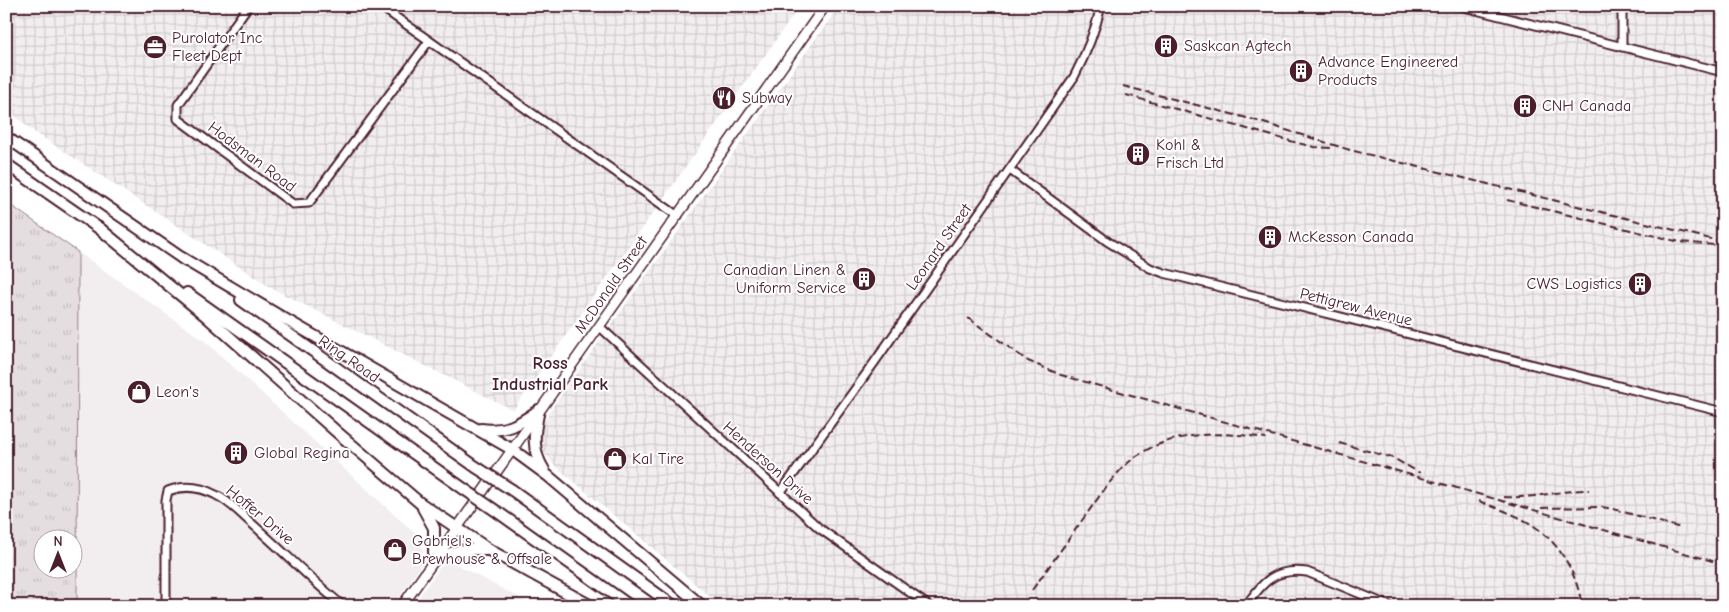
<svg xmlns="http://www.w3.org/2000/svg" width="1729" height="612" viewBox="0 0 1729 612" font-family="'Comic Neue',sans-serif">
	<defs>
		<pattern id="industrial-grid" width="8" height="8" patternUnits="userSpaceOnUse" patternTransform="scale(1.25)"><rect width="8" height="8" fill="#f2eeef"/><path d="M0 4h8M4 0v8" fill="none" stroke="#d1cccd"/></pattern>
		<pattern id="grass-tufts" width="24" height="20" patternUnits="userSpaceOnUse" patternTransform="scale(1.25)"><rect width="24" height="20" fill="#e5dee0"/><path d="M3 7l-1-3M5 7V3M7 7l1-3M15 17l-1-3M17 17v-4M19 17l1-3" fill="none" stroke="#c6bec0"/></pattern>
	</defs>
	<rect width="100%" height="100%" fill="#fff"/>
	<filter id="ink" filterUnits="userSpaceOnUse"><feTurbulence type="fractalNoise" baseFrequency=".02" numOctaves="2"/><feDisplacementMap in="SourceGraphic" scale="10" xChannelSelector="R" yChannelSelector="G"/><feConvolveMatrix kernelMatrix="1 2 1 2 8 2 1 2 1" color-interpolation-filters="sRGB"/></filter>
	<g filter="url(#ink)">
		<g fill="#f2eeef">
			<polygon points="78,252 206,342 421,539 424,557 418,570 393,606 77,606"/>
			<polygon points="450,561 535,606 413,606 439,568"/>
		</g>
		<g fill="url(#industrial-grid)">
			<polygon points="6,6 800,6 513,410 273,289 30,129 6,108"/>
			<polygon points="839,6 1723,6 1723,606 721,606 552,463 540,446 544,424 549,412"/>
		</g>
		<path fill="url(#grass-tufts)" stroke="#987e86" fill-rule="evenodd" d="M 6,202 L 78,252 L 77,606 L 6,606 ZM 42,540 L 72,540 L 72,570 L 42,570 Z"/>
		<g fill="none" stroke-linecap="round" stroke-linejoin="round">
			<g stroke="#4a1f2b" stroke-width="11">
				<g id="minor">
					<polyline points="248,6 178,105 178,119 293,204 309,203 429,41"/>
					<polyline points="380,6 678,216"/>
					<polyline points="1460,6 1723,72"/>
					<polyline points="1622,6 1622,47"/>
					<polyline points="1010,170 1107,241 1150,268 1164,273 1723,412"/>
					<polyline points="600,327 819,528 929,606"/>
					<path d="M 780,493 L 874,363 L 1074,77 C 1086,54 1095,32 1101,6"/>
					<path d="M 166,606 L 166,500 L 168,491 C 184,485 201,487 216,495 C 229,501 239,512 249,521 C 281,549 310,579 343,606"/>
					<path d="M 1246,606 C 1263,581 1275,568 1307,572 L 1390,606"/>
				</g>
			</g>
			<g stroke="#4a1f2b" stroke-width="12">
				<polyline id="major" points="402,606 825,6"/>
			</g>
			<g stroke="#4a1f2b" stroke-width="14">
				<g id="highway">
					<polyline points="6,137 186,261"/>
					<polyline points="6,164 103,231"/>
					<polyline points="99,228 206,316 338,433 420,503 491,551 591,606"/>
					<polyline points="182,258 283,318 513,450 547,475 702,606"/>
					<polyline points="187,293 464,489"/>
					<polyline points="241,300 476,467"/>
					<path d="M 539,410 C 534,432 531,450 544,470"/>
					<path d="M 481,429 C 507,432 518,425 539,410"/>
					<polyline points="512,490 674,606"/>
					<path d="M 423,508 L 434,528 L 434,559 C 452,552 467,547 486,550"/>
					<polyline points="499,513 630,606"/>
				</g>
			</g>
			<use href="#minor" stroke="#fff" stroke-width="7"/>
			<use href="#major" stroke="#fff" stroke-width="9"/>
			<use href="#highway" stroke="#fff" stroke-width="10"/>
			<g stroke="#4a1f2b" stroke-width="2" stroke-dasharray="8 4" stroke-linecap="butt">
				<polyline points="1123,86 1251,119 1350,150 1723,242"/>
				<polyline points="1126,95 1294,142 1314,147 1332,148"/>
				<polyline points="1507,200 1680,242 1715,245"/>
				<polyline points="968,318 1028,361 1061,375 1723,564"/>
				<polyline points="1339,443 1393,458 1420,473"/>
				<path d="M 1504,497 C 1533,499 1560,490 1589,490"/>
				<path d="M 1479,501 C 1493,507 1509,512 1522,519 C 1556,536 1576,569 1582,606"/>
				<polyline points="1541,508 1602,507 1613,509 1681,528"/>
				<path d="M 1032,590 C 1049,567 1066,543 1083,519 C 1101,495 1117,467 1143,452 C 1178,431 1227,432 1266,438"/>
			</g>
			<g stroke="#4a1f2b" stroke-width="14" stroke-linecap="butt">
				<g id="highway-bridge">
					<polyline points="476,467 512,490"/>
					<polyline points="464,489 499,513"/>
				</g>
			</g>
			<use href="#highway-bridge" stroke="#fff" stroke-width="10"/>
		</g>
	</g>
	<defs>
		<g id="building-disc" transform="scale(1.25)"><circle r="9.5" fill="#4a1f2b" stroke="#fff"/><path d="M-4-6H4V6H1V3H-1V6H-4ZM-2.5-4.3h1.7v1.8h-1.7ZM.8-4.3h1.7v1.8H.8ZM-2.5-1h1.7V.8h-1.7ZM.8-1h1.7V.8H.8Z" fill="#fff"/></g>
		<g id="office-disc" transform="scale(1.25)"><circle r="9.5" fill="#4a1f2b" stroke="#fff"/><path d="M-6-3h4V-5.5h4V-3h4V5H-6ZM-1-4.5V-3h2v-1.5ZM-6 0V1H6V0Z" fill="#fff"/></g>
		<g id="restaurant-disc" transform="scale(1.25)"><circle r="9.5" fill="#4a1f2b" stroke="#fff"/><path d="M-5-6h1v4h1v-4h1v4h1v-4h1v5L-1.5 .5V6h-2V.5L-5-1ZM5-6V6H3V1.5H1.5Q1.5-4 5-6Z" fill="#fff"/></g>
		<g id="shop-disc" transform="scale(1.25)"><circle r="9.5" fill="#4a1f2b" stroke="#fff"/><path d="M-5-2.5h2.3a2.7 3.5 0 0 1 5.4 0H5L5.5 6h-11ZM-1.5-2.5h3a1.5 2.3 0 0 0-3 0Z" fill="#fff"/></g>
	</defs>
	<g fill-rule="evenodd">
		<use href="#building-disc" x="1166" y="46"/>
		<use href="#office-disc" x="155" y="47"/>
		<use href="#building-disc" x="1301" y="71"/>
		<use href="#restaurant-disc" x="724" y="98"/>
		<use href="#building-disc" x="1525" y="106"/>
		<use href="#building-disc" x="1138" y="154"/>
		<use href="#building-disc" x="1270" y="237"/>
		<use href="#building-disc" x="864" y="279"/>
		<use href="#building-disc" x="1640" y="284"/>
		<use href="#shop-disc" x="139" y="392"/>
		<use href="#building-disc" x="236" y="453"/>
		<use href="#shop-disc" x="615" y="459"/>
		<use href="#shop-disc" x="395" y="550"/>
	</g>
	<g text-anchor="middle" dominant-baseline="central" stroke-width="4" stroke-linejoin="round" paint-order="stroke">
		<g font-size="16" fill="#4a1f2b" stroke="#fff" text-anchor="start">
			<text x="172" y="38">Purolator Inc<tspan x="172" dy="18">Fleet Dept</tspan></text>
			<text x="1184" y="46">Saskcan Agtech</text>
			<text x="1318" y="62">Advance Engineered<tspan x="1318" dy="18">Products</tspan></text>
			<text x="742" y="98">Subway</text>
			<text x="1542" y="106">CNH Canada</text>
			<text x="1156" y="145">Kohl &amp;<tspan x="1156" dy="18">Frisch Ltd</tspan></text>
			<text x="1288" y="237">McKesson Canada</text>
			<text x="846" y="270" text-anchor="end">Canadian Linen &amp;<tspan x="846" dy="18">Uniform Service</tspan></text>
			<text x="1622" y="284" text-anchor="end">CWS Logistics</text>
			<text x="156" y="392">Leon's</text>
			<text x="254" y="453">Global Regina</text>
			<text x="632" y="459">Kal Tire</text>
			<text x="412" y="541">Gabriel's<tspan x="412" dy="18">Brewhouse &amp; Offsale</tspan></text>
		</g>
		<g font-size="16" fill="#4a1f2b" stroke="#fff">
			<text transform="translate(252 157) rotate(37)">Hodsman Road</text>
			<text transform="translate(939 247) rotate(-55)">Leonard Street</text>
			<text transform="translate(611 285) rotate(-55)">McDonald Street</text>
			<text transform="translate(1356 307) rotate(14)">Pettigrew Avenue</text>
			<text transform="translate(349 359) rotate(35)">Ring Road</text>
			<text transform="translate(768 463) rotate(42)">Henderson Drive</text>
			<text transform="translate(260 515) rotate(40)">Hoffer Drive</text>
		</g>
		<g font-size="18" font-weight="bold" fill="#4a1f2b" stroke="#fff">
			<text x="550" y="363">Ross<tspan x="550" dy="21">Industrial Park</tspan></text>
		</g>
	</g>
	<rect width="1729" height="612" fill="none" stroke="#fff" stroke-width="25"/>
	<rect x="12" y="12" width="1704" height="587" fill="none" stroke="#4a1f2b" stroke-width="2" filter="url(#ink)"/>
	<g transform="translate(58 554)"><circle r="24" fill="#ffffff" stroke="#b7a5aa"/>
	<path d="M0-4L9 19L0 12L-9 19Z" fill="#4a1f2b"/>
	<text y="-8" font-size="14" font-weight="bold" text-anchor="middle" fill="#4a1f2b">N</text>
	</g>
</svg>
